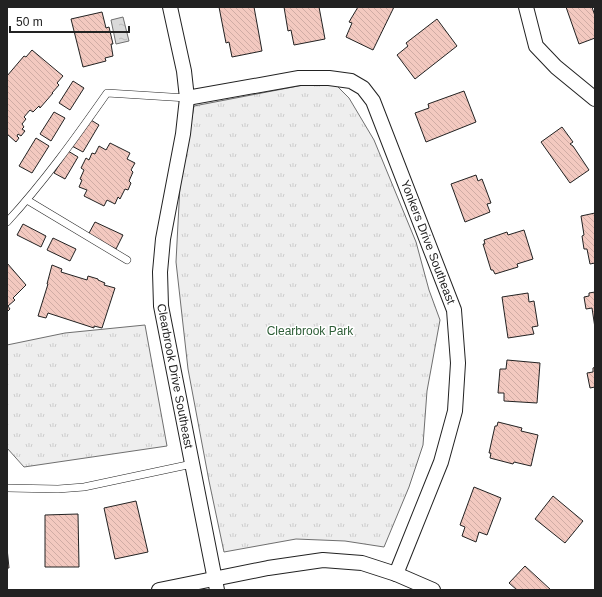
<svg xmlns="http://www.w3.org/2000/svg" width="602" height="597" viewBox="0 0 602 597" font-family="Arial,sans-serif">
	<defs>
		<pattern id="park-tufts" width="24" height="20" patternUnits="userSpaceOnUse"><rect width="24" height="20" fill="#eee"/><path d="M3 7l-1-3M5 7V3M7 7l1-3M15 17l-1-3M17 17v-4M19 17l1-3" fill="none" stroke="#ccc"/></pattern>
		<pattern id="water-ripples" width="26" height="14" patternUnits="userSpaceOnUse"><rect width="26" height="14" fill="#d9d9d9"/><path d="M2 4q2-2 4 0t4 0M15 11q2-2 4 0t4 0" fill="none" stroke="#bababa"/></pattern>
		<pattern id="building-back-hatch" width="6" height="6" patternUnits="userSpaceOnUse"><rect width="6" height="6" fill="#f3c9c0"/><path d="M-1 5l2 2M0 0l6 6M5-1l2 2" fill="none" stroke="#d0aca5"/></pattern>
	</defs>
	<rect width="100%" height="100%" fill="#fff"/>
	<g fill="url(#park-tufts)" stroke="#6f6f6f">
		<polygon points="314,83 335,84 349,98 374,140 416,242 429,290 440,320 427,391 423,445 409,487 384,547 345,541 296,539 224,552 209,481 188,369 176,262 180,185 194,106"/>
		<polygon points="145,325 167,446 24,467 7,448 7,345 65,333"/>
	</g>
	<polygon fill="url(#water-ripples)" stroke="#6f6f6f" points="123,17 129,41 116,44 111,20"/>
	<g fill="url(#building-back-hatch)" stroke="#222">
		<polygon points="219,7 254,7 262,51 232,57 229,42 226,43"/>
		<polygon points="284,7 319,7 325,39 294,45 291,30 288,31"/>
		<polygon points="358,7 394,7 373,50 346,37 352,23 349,22"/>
		<polygon points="566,7 592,7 595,16 595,38 579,44"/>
		<polygon points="102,12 106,28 109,27 113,44 111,44 113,56 105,58 106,61 83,67 71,19"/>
		<polygon points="437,19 457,46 415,79 397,55 408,46 406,43"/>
		<polygon points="32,50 63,76 57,83 59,85 52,93 53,93 40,108 39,106 33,112 30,110 24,117 26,119 22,124 24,127 22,129 25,131 21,136 18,134 17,136 19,138 16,142 7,134 7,76 24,56 26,57"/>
		<polygon points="73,81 84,88 70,110 59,103"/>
		<polygon points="464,91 476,122 426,142 415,113 429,108 428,104"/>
		<polygon points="54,112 65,118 51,141 40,134"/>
		<polygon points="86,117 99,125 83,152 70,145"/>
		<polygon points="562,127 573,142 570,144 573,146 589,170 570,183 541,142"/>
		<polygon points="36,138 49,146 32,173 19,166"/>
		<polygon points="110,143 130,153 127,159 135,163 131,170 133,172 129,181 131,183 128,190 125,189 120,199 118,197 115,204 107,200 104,206 84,196 87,190 79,187 82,180 80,179 84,170 81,168 86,158 89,160 92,153 95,154 99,146 106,150"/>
		<polygon points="68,151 78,157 65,179 54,173"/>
		<polygon points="476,175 478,181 482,179 491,203 487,204 490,212 465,222 451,184"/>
		<polygon points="595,213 595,263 590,264 587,249 584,249 582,236 584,235 581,216"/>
		<polygon points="95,222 123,235 116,249 88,235"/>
		<polygon points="23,224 46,236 41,247 17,235"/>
		<polygon points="524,230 533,259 517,264 518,267 495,274 493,270 491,270 483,244 485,244 484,240 507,232 508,235"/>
		<polygon points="53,238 76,249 70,261 47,250"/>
		<polygon points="7,263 26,285 13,298 15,300 8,306 10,309 7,312"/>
		<polygon points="52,265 62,269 61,272 87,280 88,276 98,279 98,280 105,283 104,285 115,288 102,328 94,326 94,328 48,313 46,318 38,316 48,284 47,284"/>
		<polygon points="595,292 595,328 592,308 586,309 584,297 589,296 589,293"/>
		<polygon points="528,293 529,302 534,301 538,326 532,327 534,334 508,338 502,297"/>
		<polygon points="507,360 540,363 537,403 504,401 504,393 498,393 500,369 506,369"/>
		<polygon points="595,367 595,387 590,388 587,373 593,372 593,368"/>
		<polygon points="498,422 522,428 521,431 538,435 531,466 514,462 513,464 490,458 491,453 489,453 495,426 497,426"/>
		<polygon points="474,487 501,498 487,535 479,532 476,542 462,536 465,527 460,525"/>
		<polygon points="553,496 583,521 565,543 535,519"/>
		<polygon points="136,501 148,552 115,559 104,508"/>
		<polygon points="78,514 79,567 45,567 45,515"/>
		<polygon points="7,548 9,568 7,568"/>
		<polygon points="525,566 551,590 517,590 509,583"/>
	</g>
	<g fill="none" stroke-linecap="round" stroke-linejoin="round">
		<g stroke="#222" stroke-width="8">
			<g id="service">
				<polyline points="27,200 127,260"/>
				<path d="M 7,222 C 44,182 76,137 107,93 L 187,98"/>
				<polyline points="7,488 58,489 84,487 192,464"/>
			</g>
		</g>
		<g stroke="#222" stroke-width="16">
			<g id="minor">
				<polyline points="170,7 184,71 187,98 183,134 163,239 160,272 161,306 217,590"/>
				<polyline points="526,7 536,46 556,67 595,99"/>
				<polyline points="187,98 299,78 329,78 351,81 363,88 373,101 454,310 458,363 455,411 441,462 396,574"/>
				<polyline points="159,590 268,568 323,560 362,563 396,574 433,590"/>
			</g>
		</g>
		<use href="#service" stroke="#fff" stroke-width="7"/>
		<use href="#minor" stroke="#fff" stroke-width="14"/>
	</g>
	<g text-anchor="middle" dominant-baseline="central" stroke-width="3" stroke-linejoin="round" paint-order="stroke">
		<g font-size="12" fill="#222" stroke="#fff">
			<text transform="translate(428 242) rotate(69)">Yonkers Drive Southeast</text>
			<text transform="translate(175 376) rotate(79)">Clearbrook Drive Southeast</text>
		</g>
		<g font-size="12" fill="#2f5e38" stroke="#fff">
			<text x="310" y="331">Clearbrook Park</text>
		</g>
	</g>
	<rect width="602" height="597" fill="none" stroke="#222222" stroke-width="16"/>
	<path d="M10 26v6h119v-6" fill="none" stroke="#222222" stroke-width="2"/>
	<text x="16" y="26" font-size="12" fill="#222222" stroke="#ffffff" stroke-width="3" paint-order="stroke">50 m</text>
</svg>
